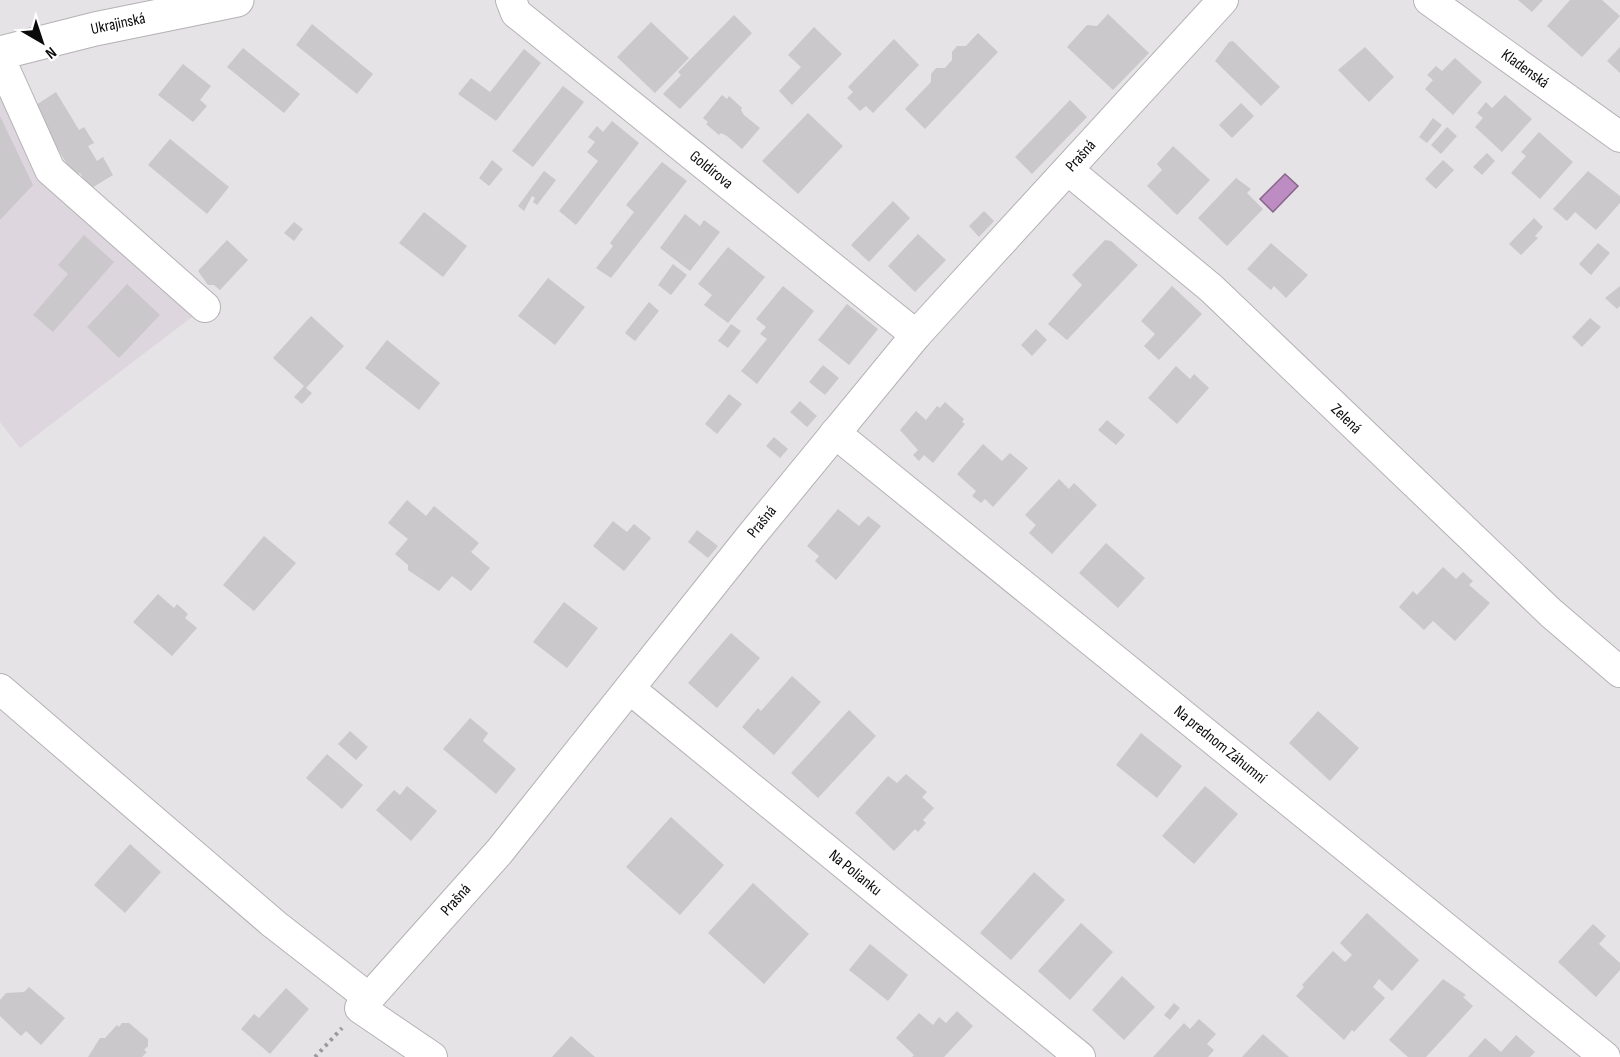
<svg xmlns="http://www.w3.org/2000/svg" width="1620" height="1057" viewBox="0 0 1620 1057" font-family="'Sofia Sans Condensed',sans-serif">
	<rect width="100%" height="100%" fill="#e5e3e6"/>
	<polygon fill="#ded6de" points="0,59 50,170 205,307 20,448 0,422"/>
	<polygon fill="#bc8cc2" stroke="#87658b" stroke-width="1.5" points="1285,174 1298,186 1273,212 1260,199"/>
	<g fill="#cbc8cb">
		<polygon points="1518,0 1543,0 1532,12"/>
		<polygon points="1570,0 1602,0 1620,16 1582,57 1547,26"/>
		<polygon points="1108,14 1149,53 1113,90 1067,47 1087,25 1097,26"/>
		<polygon points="734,15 752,33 680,109 663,94 681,75 678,72"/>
		<polygon points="651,22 689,58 655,93 617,57"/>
		<polygon points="312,24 373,74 357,94 296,45"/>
		<polygon points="814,27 842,54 792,105 779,91 801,67 788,55"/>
		<polygon points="978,33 998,52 925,129 905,109 931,82 931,74 936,68 945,68 952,60 952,52 957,46 966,46"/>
		<polygon points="894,39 919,65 873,113 866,106 860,111 847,98 853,92 848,87"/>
		<polygon points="1233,41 1280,87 1261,106 1215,61 1229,42"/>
		<polygon points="1365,47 1394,77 1369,102 1338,70"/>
		<polygon points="1620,47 1620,73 1607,61"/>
		<polygon points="243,48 300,94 284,113 227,67"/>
		<polygon points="524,49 541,63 496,121 458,94 471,78 490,92"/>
		<polygon points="1455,58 1482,82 1453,115 1425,89 1433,80 1427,75 1436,66 1442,71"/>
		<polygon points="183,64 211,86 200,100 207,106 193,122 158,95"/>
		<polygon points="563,86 584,102 533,167 512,151"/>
		<polygon points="56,92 79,130 84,127 94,143 88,146 97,161 103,157 113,175 90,189 80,173 74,176 33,107"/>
		<polygon points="722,95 727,99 729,96 742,108 741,110 744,115 760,128 742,149 727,136 721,133 719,135 706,124 708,122 703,118"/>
		<polygon points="1505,95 1532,119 1502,152 1475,127 1483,118 1477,113 1486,102 1492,108"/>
		<polygon points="1070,100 1087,117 1032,174 1015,157"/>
		<polygon points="1241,103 1254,116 1232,138 1219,125"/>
		<polygon points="808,113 843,146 798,194 762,161"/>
		<polygon points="0,116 33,185 0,220"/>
		<polygon points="1433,118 1442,125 1427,143 1419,137"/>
		<polygon points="612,121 639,143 576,225 559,211 598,161 587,152 595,142 588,137 597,126 603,132"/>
		<polygon points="1447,127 1457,136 1441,154 1431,145"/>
		<polygon points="1539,132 1573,162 1540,199 1511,173 1526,156 1521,152"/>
		<polygon points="170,139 229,187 207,214 148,165"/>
		<polygon points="1173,146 1210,180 1177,215 1147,186 1162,170 1157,164"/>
		<polygon points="1487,153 1495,161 1482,175 1473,167"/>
		<polygon points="492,160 503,169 489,186 479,178"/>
		<polygon points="1443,160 1454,170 1436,189 1425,179"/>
		<polygon points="662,162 687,181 611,278 596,268 613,246 610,243 634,212 626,205"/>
		<polygon points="544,171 556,180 537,205 533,202 535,198 532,196 524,211 518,206"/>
		<polygon points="1588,171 1620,196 1620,203 1596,230 1575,212 1567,221 1553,209"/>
		<polygon points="1236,178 1251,189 1247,193 1263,209 1227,246 1198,218"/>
		<polygon points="893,201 910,218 869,262 851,245"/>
		<polygon points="984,211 994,221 979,237 969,226"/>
		<polygon points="424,212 467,246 443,277 399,243"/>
		<polygon points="685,214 700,226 704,220 720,232 690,271 660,248"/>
		<polygon points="1534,218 1543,227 1535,236 1538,238 1521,255 1509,244"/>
		<polygon points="294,222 303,229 294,241 284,233"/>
		<polygon points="918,234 946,260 915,292 888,266"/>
		<polygon points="84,235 114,262 53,332 33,315 68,274 58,265"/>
		<polygon points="227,240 248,260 220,290 214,285 208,285 198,271"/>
		<polygon points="1105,240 1111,241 1138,265 1067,340 1048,324 1082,285 1072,275"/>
		<polygon points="1271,243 1308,275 1286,298 1274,286 1271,290 1247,269"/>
		<polygon points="1598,243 1610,253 1591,275 1579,264"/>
		<polygon points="728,247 765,277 728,323 704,305 712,295 698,284"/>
		<polygon points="673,264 687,275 671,295 658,285"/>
		<polygon points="548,278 585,307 555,345 518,316"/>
		<polygon points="127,284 160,315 119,358 87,327"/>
		<polygon points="783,286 814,311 757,384 741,371 767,339 760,334 766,327 756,319"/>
		<polygon points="1172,286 1202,314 1159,360 1144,346 1155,334 1141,321"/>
		<polygon points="1620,286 1620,306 1617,309 1605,298"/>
		<polygon points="649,302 659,311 635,341 625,333"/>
		<polygon points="847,304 878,329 849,365 818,340"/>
		<polygon points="311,316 344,346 306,388 312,393 302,404 294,397 304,386 273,358"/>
		<polygon points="1590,318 1601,327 1582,347 1572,337"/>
		<polygon points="731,324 741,331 728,348 718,341"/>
		<polygon points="1036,329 1047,340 1032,356 1021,345"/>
		<polygon points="387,340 440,383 419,410 365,368"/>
		<polygon points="823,365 839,378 825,395 809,382"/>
		<polygon points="1176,366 1190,379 1194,374 1209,388 1177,424 1148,398"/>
		<polygon points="729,394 742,404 717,434 705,424"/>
		<polygon points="800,401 817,416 807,427 790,412"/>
		<polygon points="945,402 964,419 962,422 965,424 933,463 924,455 919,461 913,455 918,450 900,430 916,411 926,420 937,406 940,408"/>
		<polygon points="1107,420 1125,435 1116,445 1098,430"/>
		<polygon points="774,437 788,449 780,458 766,446"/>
		<polygon points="983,444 1002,461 1010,453 1028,468 993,507 985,499 981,503 972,496 976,491 957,474"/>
		<polygon points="1059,479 1069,489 1074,483 1097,505 1052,554 1029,533 1036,525 1025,515"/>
		<polygon points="407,500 426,516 434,506 479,543 471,552 490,568 471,591 452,576 439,591 408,570 408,565 395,554 408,539 388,523"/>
		<polygon points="838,509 859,526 868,516 881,526 836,580 815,561 819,556 807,546"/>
		<polygon points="613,521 627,532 634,524 651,538 624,571 593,546"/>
		<polygon points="697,530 718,546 708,558 688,542"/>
		<polygon points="264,536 296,563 254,611 223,585"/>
		<polygon points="1106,543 1145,578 1118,608 1079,573"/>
		<polygon points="1443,567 1456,579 1463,572 1473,581 1469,585 1490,603 1455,641 1433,621 1424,630 1399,607 1413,591 1417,595"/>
		<polygon points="158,594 174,608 177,604 188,614 185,618 197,628 172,656 133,622"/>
		<polygon points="564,602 598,628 567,668 533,642"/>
		<polygon points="731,633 760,658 717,708 688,683"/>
		<polygon points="792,676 821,702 774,755 742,727 758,708 761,711"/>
		<polygon points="849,710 876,736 818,798 791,773"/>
		<polygon points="1318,711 1359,748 1330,781 1289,743"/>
		<polygon points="470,718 488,733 483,741 516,769 496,794 443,749"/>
		<polygon points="350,731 368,747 356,760 338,744"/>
		<polygon points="1141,733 1182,766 1157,798 1116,765"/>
		<polygon points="327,754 363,785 342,809 306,778"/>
		<polygon points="906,774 927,792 922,797 934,808 923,820 926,823 918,832 915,829 894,851 855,813 888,776 897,783"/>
		<polygon points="407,786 437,811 411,841 376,810 394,790 400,795"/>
		<polygon points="1205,786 1238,814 1194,864 1162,836"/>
		<polygon points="671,817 724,865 680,915 626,867"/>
		<polygon points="130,844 161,872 125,913 94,885"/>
		<polygon points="1034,872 1065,900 1011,960 980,933"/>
		<polygon points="753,883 809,934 764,984 708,933"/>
		<polygon points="1367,913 1419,960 1392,991 1379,979 1373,987 1385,998 1354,1032 1352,1030 1344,1040 1296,996 1304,987 1302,985 1333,951 1345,962 1352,955 1340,943"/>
		<polygon points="1081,923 1113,952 1070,1000 1038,971"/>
		<polygon points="1593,924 1606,936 1599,944 1620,963 1620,970 1596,997 1558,962"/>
		<polygon points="870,944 908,975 888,1001 849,970"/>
		<polygon points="1122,976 1155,1007 1124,1040 1092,1010"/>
		<polygon points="1443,979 1466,995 1463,997 1473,1006 1426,1057 1408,1057 1389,1040"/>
		<polygon points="29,987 65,1018 41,1045 26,1031 21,1036 0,1016 0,1000 6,993 24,992"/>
		<polygon points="286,988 309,1009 270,1054 241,1029 254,1014 259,1018"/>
		<polygon points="1174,1003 1180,1008 1170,1020 1164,1015"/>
		<polygon points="957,1011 973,1026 944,1057 912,1057 914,1055 896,1038 919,1013 933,1025 939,1017 946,1023"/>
		<polygon points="1199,1019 1216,1034 1207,1044 1214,1050 1208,1057 1153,1057 1184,1023 1190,1029"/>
		<polygon points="122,1023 129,1023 148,1039 148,1046 144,1050 147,1052 142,1057 88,1057 100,1038 105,1038 117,1025 119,1027"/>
		<polygon points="1263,1034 1289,1057 1242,1057"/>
		<polygon points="1516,1035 1535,1052 1530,1057 1468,1057 1485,1038 1501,1052"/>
		<polygon points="571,1036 595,1057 552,1057"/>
	</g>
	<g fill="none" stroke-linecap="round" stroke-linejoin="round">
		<g stroke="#b4b2b4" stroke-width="32">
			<g id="street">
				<polyline points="511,0 516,13 916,335"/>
				<polyline points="1429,0 1620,137"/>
				<polyline points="0,59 50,170 205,307"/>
				<polyline points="1068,170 1211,288 1551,613 1620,672"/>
				<polyline points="835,433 1605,1057"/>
				<polyline points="0,689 274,924 369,998"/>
				<polyline points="630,689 1080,1057"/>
				<polyline points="432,1057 360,1008 499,852 751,536 916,335 1223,0"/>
			</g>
		</g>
		<g stroke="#b4b2b4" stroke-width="35">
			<polyline id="secondary" points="0,53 95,29 237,0"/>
		</g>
		<polyline stroke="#9b999c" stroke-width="4" stroke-dasharray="3 4.5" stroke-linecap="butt" points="315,1057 342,1028"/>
		<use href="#street" stroke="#fff" stroke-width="30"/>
		<use href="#secondary" stroke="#fff" stroke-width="33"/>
	</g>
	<g text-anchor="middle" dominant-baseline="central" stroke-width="5" stroke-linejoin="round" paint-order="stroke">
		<g font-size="16" fill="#0c0b0c" stroke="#fff">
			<text transform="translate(118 24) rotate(-12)">Ukrajinská</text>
			<text transform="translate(1525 69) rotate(36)">Kladenská</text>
			<text transform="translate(1081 156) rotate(-48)">Prašná</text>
			<text transform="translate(711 170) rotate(39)">Goldírova</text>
			<text transform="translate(1346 419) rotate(44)">Zelená</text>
			<text transform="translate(762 522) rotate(-51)">Prašná</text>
			<text transform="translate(1220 745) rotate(39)">Na prednom Záhumní</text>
			<text transform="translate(855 873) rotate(39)">Na Polianku</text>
			<text transform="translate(456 900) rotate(-48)">Prašná</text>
		</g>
	</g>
	<g transform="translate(42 42) rotate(141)" stroke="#ffffff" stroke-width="4.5" paint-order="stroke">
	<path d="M0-4.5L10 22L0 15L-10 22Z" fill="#0c0b0c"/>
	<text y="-9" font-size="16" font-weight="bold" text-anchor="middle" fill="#0c0b0c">N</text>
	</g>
</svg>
